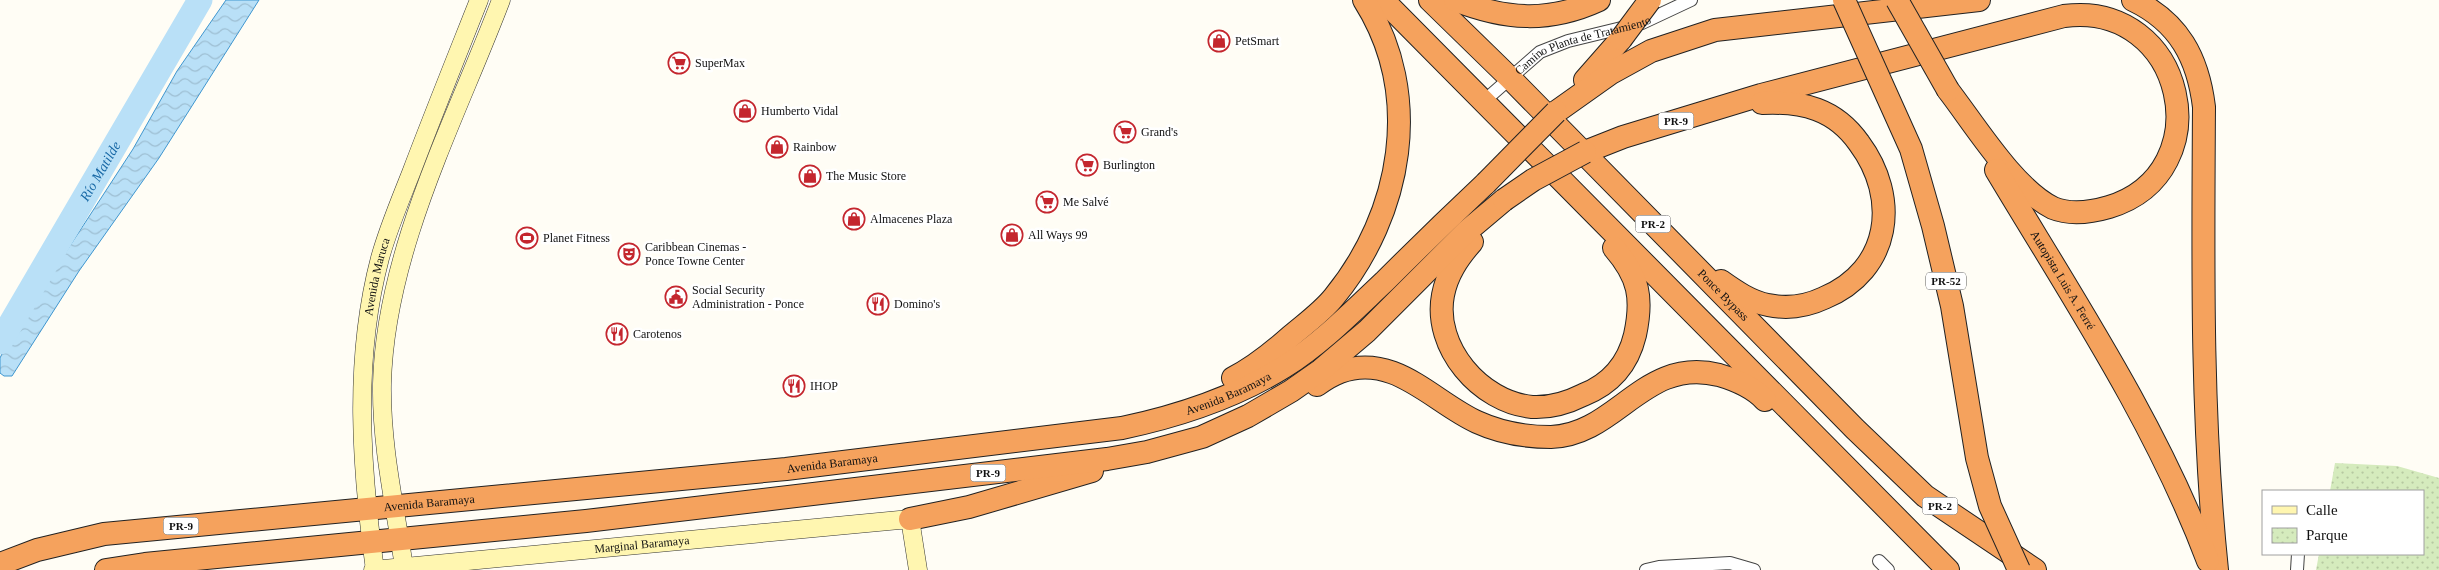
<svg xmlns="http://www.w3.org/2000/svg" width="2439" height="570" viewBox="0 0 2439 570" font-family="Georgia,serif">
	<defs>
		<pattern id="park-dots" width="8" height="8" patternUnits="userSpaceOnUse" patternTransform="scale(1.25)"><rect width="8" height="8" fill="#d5ebbd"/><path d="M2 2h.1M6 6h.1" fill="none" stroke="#b6c8a1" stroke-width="1.8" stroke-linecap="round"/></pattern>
		<pattern id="water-waves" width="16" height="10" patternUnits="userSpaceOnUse" patternTransform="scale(1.25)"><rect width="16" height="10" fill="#b9e0f7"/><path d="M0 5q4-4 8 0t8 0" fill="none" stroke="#9ebfd3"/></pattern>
	</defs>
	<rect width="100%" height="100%" fill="#fffdf5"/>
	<polygon fill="url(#park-dots)" points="2335,463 2397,466 2439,478 2439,570 2316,570 2319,554 2423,554 2423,491 2330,491"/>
	<polygon fill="url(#water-waves)" stroke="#3f96cf" points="226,0 259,0 159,158 79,271 12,376 4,376 0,373 0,358 8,341 133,149 177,71"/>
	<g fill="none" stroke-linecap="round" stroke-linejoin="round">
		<path stroke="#b9e0f7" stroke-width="25" id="s1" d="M 0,342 L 200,0"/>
		<g stroke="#444" stroke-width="14">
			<g id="street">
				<path id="s2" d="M 1483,102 L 1540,52 L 1568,41 L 1642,23 L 1691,0"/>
				<polyline points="1879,561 1888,570"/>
				<polyline points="1646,570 1659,567 1730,563 1754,570"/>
				<polyline points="2297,570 2298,554"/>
			</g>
		</g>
		<g stroke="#333" stroke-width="19">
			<g id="secondary">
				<path d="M 404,567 C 395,506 381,446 382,384 C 385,252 455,121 501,0"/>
				<path id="s3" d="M 373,570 L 910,519 L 918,570"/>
				<path id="s4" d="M 375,570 C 361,467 353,360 380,258 C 388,229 400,201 411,173 C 433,115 456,58 479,0"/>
			</g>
		</g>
		<g stroke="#222" stroke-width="24">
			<g id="highway">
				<polyline points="1383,0 1948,570"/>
				<path id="s5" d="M 1430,0 L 1510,78 L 1855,429 L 1925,496 L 2035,570"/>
				<path d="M 1455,0 C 1506,20 1549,23 1599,0"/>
				<path d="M 2133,0 C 2179,22 2198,58 2204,107 C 2203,262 2201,416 2217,570"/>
				<polyline points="1585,80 1621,39"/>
				<polyline points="1556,112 1611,73 1651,51 1715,30 1979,0"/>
				<path d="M 1585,152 L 1623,137 L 1761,95 L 2064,16 C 2185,0 2223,172 2109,207 C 2092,212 2070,215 2053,208 C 2014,189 1975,125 1948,90"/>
				<path id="s6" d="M 1996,170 C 2072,297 2156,423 2208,561"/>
				<path d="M 1472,242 C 1458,258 1447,274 1443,295 C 1433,347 1480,402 1532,407 C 1550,408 1567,403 1583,395 C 1611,384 1628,364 1635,335 C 1643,298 1639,277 1614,248"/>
				<path d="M 1721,281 C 1735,291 1751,302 1768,305 C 1787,309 1807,306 1824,298 C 1891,270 1900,198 1859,143 C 1835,109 1803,101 1762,103"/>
				<path d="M 1233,378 C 1255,367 1273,352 1291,336 C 1305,324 1322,312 1334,297 C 1402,214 1424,95 1364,0"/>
				<path d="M 1317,385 C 1324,380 1332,375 1340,372 C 1394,352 1433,402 1477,422 C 1501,433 1524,437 1551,437 C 1617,435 1644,356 1719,375 C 1736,380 1753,387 1765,400"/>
				<polyline points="910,519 969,507 1092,471"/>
				<path id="s7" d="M 0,564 L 37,550 L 104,534 L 786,469 L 1122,428 C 1179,416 1234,398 1284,367 C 1322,343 1353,311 1385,281 C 1418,248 1452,215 1486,183"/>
				<polyline points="106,570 145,564 586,521 1107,459 1147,452 1202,437 1248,416 1291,391 1321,370 1367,331 1466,232 1504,200"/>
			</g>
		</g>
		<use href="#street" stroke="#fff" stroke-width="12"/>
		<use href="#secondary" stroke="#fff6b0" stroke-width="18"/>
		<use href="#highway" stroke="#f5a25d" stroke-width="22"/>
		<g stroke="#222" stroke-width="24" stroke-linecap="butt">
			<g id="highway-bridge">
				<polyline points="1844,0 1911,149 1933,226 1952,306 1977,458 1990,506 2019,570"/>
				<polyline points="1897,0 1948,90"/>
				<polyline points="1621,39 1650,0"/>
				<polyline points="1486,183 1556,112"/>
				<polyline points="1504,200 1533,180 1585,152"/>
			</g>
		</g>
		<use href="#highway-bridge" stroke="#f5a25d" stroke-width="22"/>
	</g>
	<defs>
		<g id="shop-ring" transform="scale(1.125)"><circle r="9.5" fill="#fff" stroke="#c4262e" stroke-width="1.5"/><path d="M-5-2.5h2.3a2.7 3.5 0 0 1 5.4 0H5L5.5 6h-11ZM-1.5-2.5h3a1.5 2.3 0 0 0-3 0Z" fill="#c4262e"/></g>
		<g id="supermarket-ring" transform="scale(1.125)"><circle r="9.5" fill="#fff" stroke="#c4262e" stroke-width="1.5"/><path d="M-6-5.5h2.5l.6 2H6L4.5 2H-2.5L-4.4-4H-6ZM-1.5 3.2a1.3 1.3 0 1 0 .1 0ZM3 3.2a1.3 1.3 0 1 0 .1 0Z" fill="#c4262e"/></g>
		<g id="stadium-ring" transform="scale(1.125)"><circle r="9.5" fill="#fff" stroke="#c4262e" stroke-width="1.5"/><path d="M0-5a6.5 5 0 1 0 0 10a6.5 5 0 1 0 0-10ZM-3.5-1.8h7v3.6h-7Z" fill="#c4262e"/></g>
		<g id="theatre-ring" transform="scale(1.125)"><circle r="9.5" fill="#fff" stroke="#c4262e" stroke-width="1.5"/><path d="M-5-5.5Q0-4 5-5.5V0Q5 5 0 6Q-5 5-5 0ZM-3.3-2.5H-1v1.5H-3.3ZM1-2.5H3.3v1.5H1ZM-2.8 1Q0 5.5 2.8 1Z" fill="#c4262e"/></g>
		<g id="civic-ring" transform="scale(1.125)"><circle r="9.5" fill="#fff" stroke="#c4262e" stroke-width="1.5"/><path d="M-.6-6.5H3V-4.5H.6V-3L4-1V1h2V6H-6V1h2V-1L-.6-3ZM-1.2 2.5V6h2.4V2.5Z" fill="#c4262e"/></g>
		<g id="restaurant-ring" transform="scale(1.125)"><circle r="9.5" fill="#fff" stroke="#c4262e" stroke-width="1.5"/><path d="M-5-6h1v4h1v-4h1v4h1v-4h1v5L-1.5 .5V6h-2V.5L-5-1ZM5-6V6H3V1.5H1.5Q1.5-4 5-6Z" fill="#c4262e"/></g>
	</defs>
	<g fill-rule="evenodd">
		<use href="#shop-ring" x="1219" y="41"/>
		<use href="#supermarket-ring" x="679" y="63"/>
		<use href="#shop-ring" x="745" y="111"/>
		<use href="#supermarket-ring" x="1125" y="132"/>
		<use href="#shop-ring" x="777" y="147"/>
		<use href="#supermarket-ring" x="1087" y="165"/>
		<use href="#shop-ring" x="810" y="176"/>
		<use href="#supermarket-ring" x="1047" y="202"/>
		<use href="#shop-ring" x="854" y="219"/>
		<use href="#shop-ring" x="1012" y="235"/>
		<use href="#stadium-ring" x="527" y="238"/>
		<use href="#theatre-ring" x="629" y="254"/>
		<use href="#civic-ring" x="676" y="297"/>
		<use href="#restaurant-ring" x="878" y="304"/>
		<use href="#restaurant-ring" x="617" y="334"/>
		<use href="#restaurant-ring" x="794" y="386"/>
	</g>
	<g text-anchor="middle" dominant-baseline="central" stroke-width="5" stroke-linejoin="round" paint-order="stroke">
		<g fill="#fff" stroke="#585858" stroke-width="1">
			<rect x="1658.5" y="112.5" width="35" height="17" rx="4"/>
			<rect x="1635.5" y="215.5" width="35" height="17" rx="4"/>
			<rect x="1926" y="272.5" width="40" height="17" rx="4"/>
			<rect x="970.5" y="464.5" width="35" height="17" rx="4"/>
			<rect x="1922.5" y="497.5" width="35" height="17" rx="4"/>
			<rect x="163.5" y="517.5" width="35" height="17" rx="4"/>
		</g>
		<g font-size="11" font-weight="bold" fill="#111">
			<text x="1676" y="121">PR-9</text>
			<text x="1653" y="224">PR-2</text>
			<text x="1946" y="281">PR-52</text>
			<text x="988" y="473">PR-9</text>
			<text x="1940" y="506">PR-2</text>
			<text x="181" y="526">PR-9</text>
		</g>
		<g font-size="12" fill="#111" stroke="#fff" text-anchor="start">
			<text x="1235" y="41">PetSmart</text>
			<text x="695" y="63">SuperMax</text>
			<text x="761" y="111">Humberto Vidal</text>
			<text x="1141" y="132">Grand's</text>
			<text x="793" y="147">Rainbow</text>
			<text x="1103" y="165">Burlington</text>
			<text x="826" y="176">The Music Store</text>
			<text x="1063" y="202">Me Salvé</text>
			<text x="870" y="219">Almacenes Plaza</text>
			<text x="1028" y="235">All Ways 99</text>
			<text x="543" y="238">Planet Fitness</text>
			<text x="645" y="247">Caribbean Cinemas -<tspan x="645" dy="14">Ponce Towne Center</tspan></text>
			<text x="692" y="290">Social Security<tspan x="692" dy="14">Administration - Ponce</tspan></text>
			<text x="894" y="304">Domino's</text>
			<text x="633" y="334">Carotenos</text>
			<text x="810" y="386">IHOP</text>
		</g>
		<g font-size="12" fill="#111" stroke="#fff">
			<text stroke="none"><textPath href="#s2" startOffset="118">Camino Planta de Tratamiento</textPath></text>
			<text stroke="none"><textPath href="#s4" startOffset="295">Avenida Maruca</textPath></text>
			<text stroke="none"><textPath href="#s6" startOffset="129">Autopista Luis A. Ferré</textPath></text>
			<text stroke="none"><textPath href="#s5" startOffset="416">Ponce Bypass</textPath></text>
			<text stroke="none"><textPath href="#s7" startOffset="1244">Avenida Baramaya</textPath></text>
			<text stroke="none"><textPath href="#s7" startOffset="840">Avenida Baramaya</textPath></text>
			<text stroke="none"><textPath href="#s7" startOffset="435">Avenida Baramaya</textPath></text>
			<text stroke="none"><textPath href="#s3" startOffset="270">Marginal Baramaya</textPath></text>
		</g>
		<g font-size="14" font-style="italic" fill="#1768a6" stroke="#fff">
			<text stroke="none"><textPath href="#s1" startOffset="198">Río Matilde</textPath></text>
		</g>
	</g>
	<rect x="2262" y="490" width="162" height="65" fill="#ffffff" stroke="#a0a0a0"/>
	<rect x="2272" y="506" width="25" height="8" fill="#fff6b0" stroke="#a0a0a0"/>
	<text x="2306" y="515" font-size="15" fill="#111111">Calle</text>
	<rect x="2272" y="528" width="25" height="15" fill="url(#park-dots)" stroke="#a0a0a0"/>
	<text x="2306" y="540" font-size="15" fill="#111111">Parque</text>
</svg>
